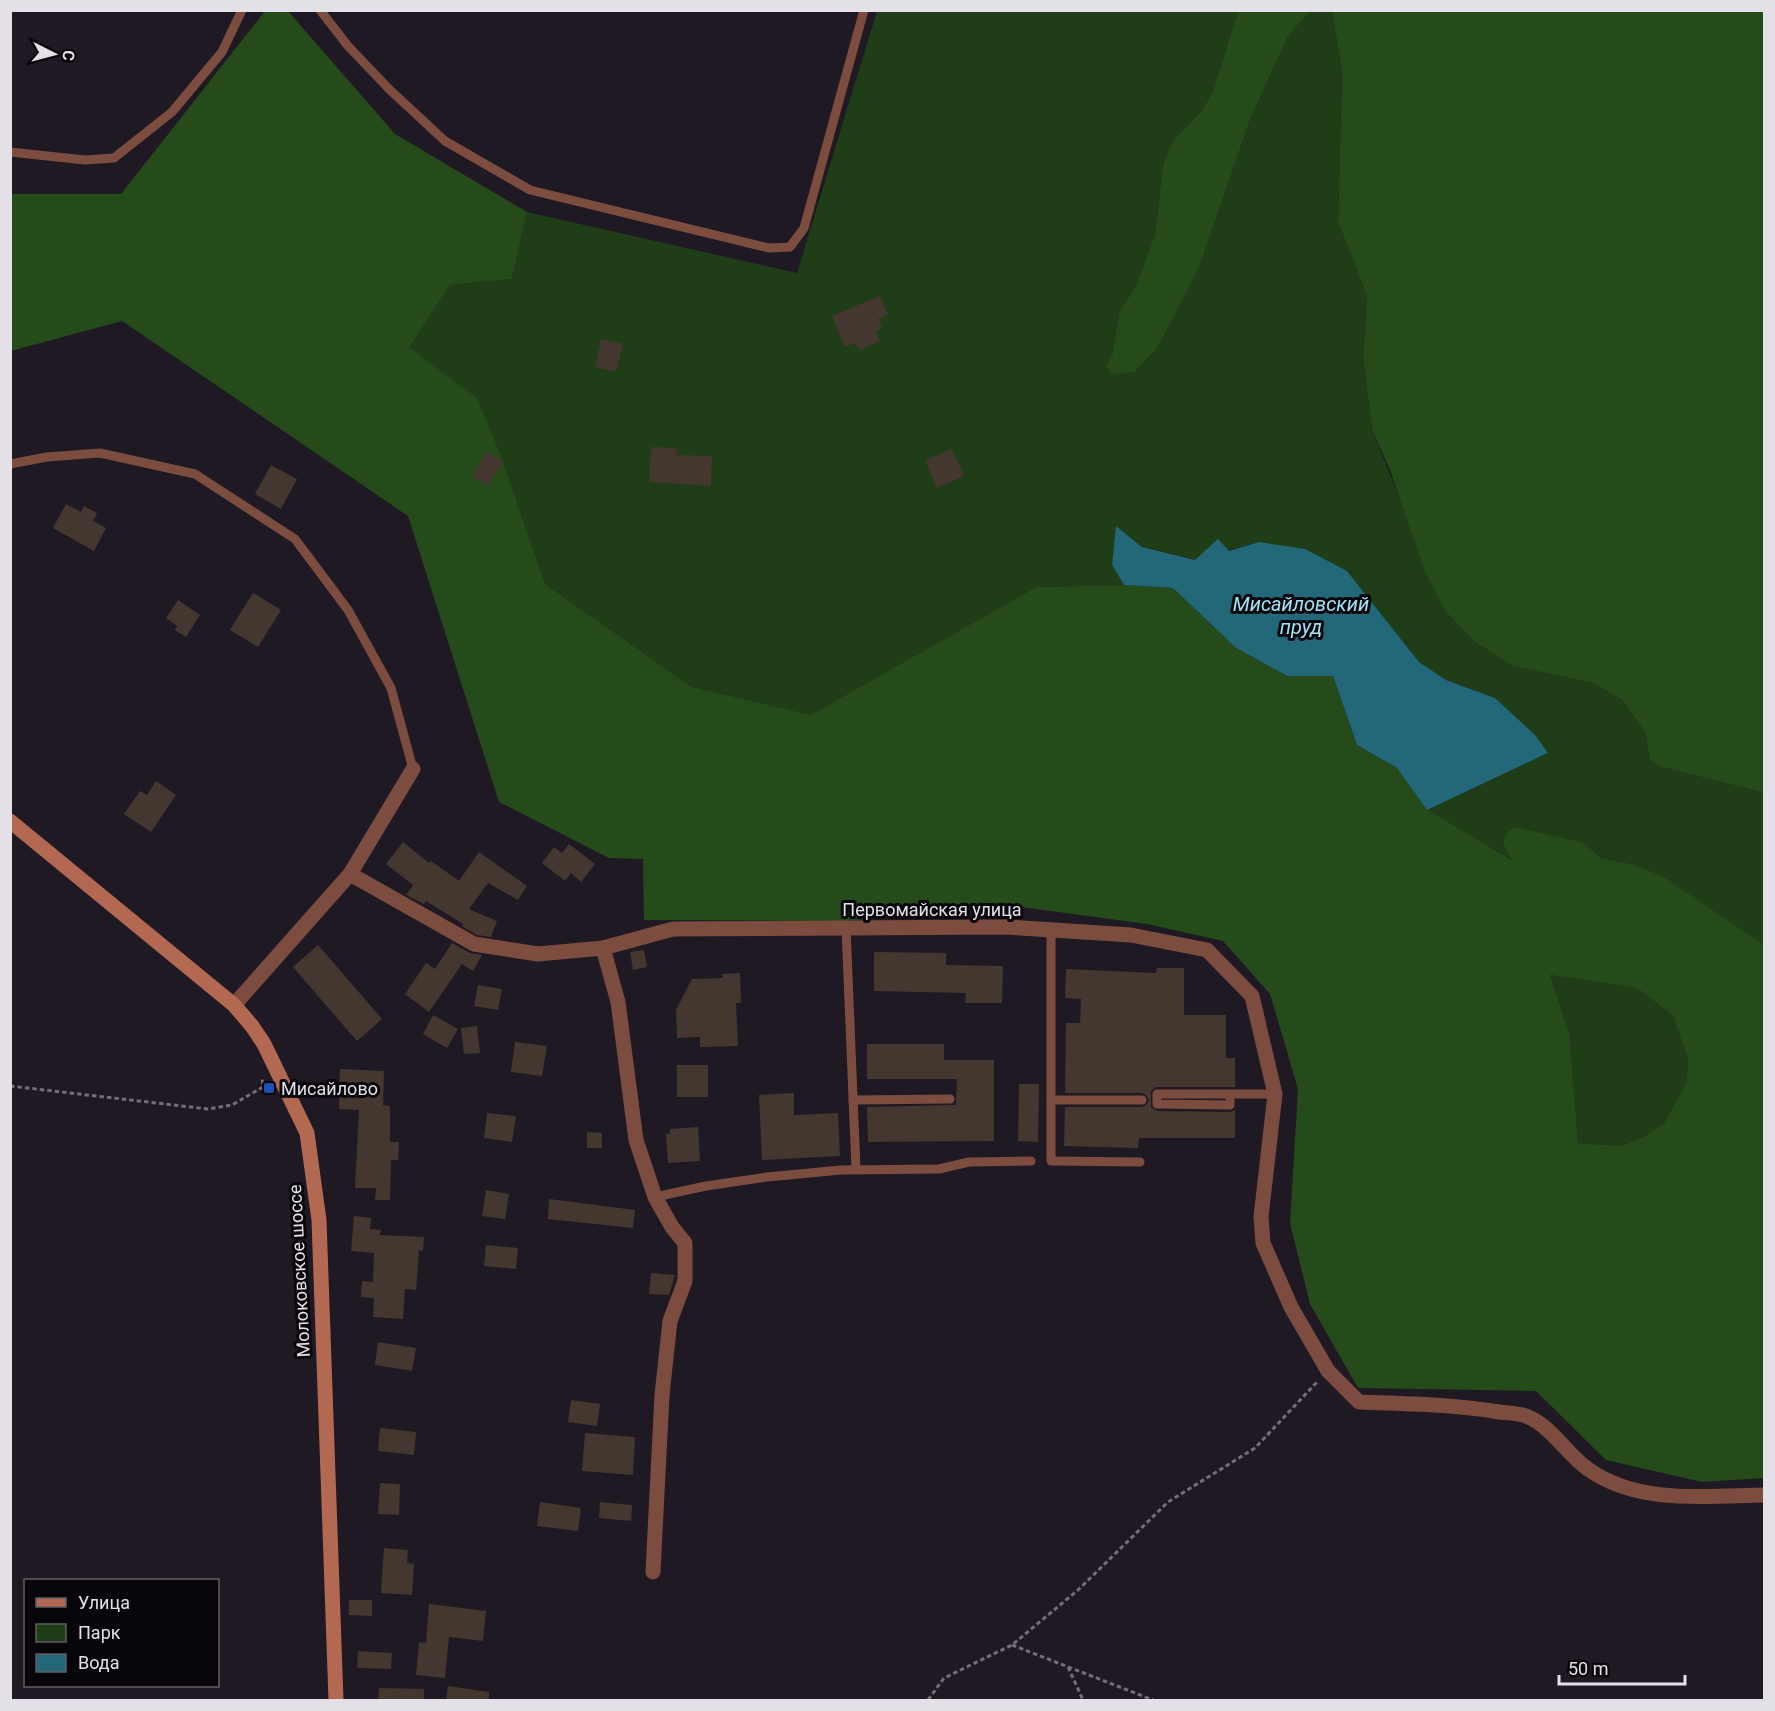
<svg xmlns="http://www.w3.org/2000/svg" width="1775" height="1711" viewBox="0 0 1775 1711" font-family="Roboto,sans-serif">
	<rect width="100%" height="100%" fill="#1f1924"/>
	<g fill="#1f3d17">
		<polygon points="877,11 1238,11 1213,91 1202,110 1172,142 1163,164 1155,234 1136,286 1119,312 1112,356 1158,347 1199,268 1250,120 1288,36 1311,11 1332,11 1342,71 1338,222 1367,296 1363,357 1372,429 1445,611 1475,642 1512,666 1593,683 1622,700 1645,732 1650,760 1658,766 1764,793 1764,945 1632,864 1601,858 1584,843 1514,861 1427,810 1548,753 1495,698 1446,680 1419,662 1347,571 1259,542 1195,560 1142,547 1117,527 1112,565 1124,585 1036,587 811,716 692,687 545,584 503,461 409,348 450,285 512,279 527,212 797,273"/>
		<polygon points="1550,975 1637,988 1673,1016 1688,1060 1686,1083 1664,1123 1643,1137 1621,1146 1578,1143 1570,1036"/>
	</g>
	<g fill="#244b19" fill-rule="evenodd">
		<path d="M 265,11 L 288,11 L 395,134 L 527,212 L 512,279 L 450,285 L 409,348 L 477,398 L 503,461 L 545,584 L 692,687 L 811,715 L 1036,587 L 1124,585 L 1173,588 L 1236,648 L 1287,676 L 1333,676 L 1357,745 L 1397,768 L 1428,810 L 1512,860 L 1503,843 L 1507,832 L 1516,827 L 1584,843 L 1601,858 L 1632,864 L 1664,877 L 1764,945 L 1764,1478 L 1702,1482 L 1606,1460 L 1536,1391 L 1358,1388 L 1310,1304 L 1290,1223 L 1298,1089 L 1270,994 L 1223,941 L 1147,924 L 1014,906 L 842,921 L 644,920 L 643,859 L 609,858 L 499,802 L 408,516 L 122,321 L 11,351 L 11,194 L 121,194 ZM 1550,975 L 1637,988 L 1673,1016 L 1688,1060 L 1686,1083 L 1664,1123 L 1643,1137 L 1621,1146 L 1578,1143 L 1570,1036 Z"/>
		<polygon points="1238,11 1311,11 1288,36 1250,120 1199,268 1158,347 1134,372 1112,374 1106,366 1112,356 1119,312 1136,286 1155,234 1163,164 1172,142 1202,110 1213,91"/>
		<polygon points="1332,11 1764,11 1764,793 1658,766 1650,760 1645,732 1622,700 1593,683 1512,666 1475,642 1445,611 1425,572 1390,470 1372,429 1363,357 1367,296 1338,222 1342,71"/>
	</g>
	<polygon fill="#226879" points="1116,526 1142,547 1195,560 1218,539 1229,551 1259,542 1305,549 1347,571 1419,662 1446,680 1495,698 1535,735 1548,753 1427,810 1397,768 1357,745 1333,676 1287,676 1236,648 1173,588 1124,585 1112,565"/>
	<g fill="#44372f">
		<polygon points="880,296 888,315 878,319 882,328 876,331 880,341 860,350 855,343 845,347 832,316"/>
		<polygon points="601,339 623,344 616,372 595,367"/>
		<polygon points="651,447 677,448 676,455 712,456 711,486 649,482"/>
		<polygon points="952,449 964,476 937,488 925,460"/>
		<polygon points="486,452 503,461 488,486 472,477"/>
		<polygon points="271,465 297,479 281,509 255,494"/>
		<polygon points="66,504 81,512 84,506 97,513 93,521 106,528 94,551 53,528"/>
		<polygon points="253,593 281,610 258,647 230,630"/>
		<polygon points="178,600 200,615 186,637 175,630 177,626 166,618"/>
		<polygon points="156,781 176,795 151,832 124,814 140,791 147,795"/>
		<polygon points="403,842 429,863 431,861 459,881 479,852 527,886 518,900 488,883 469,909 497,921 491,937 477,935 462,926 463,924 426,901 424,904 406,895 413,885 386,864"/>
		<polygon points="569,844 595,864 581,882 571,873 565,881 542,863 554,847 562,853"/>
		<polygon points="452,943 470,953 482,955 473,971 462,964 429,1012 405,994 426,963 435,969"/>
		<polygon points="318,945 382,1019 357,1041 293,967"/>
		<polygon points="644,950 647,967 633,970 630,952"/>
		<polygon points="874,952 946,953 946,965 1003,966 1002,1003 965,1003 966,993 874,991"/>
		<polygon points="1157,968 1184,968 1184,1015 1226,1015 1226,1058 1235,1058 1235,1087 1156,1087 1151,1091 1151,1107 1157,1111 1230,1112 1235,1110 1235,1138 1139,1138 1138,1148 1064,1146 1065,1107 1142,1107 1146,1105 1149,1101 1147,1096 1142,1093 1065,1093 1066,1023 1080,1023 1081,999 1065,998 1066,969 1156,973"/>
		<polygon points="740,973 741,1003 736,1003 738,1046 700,1047 700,1037 677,1038 676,1010 692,979 723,978 722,974"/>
		<polygon points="478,985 502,989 498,1010 474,1006"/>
		<polygon points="433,1015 458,1029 447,1048 423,1034"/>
		<polygon points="477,1026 480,1053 464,1054 461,1028"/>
		<polygon points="515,1042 547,1046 542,1076 511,1072"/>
		<polygon points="867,1044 944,1044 944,1060 994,1060 994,1141 868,1142 867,1107 956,1105 957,1079 867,1079"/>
		<rect x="677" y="1065" width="31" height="32"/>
		<polygon points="340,1069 384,1071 383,1105 390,1106 390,1142 399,1142 398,1160 391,1160 390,1200 375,1200 376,1188 355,1188 359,1110 339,1109"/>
		<polygon points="1019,1084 1039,1084 1038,1142 1018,1141"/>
		<polygon points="794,1093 794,1115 838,1113 840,1156 762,1160 759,1095"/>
		<polygon points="487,1113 516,1116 512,1142 484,1138"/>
		<polygon points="698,1127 700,1161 668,1163 666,1134 670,1134 670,1129"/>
		<polygon points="587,1132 602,1133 602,1148 587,1148"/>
		<polygon points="486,1190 509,1194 505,1219 482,1216"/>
		<polygon points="549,1199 635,1210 633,1228 548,1219"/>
		<polygon points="354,1216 371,1218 370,1229 381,1230 380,1235 424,1237 423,1251 419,1250 416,1290 405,1289 403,1319 373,1317 374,1298 361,1297 362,1281 373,1282 374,1253 351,1251"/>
		<polygon points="486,1245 518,1248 516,1269 484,1266"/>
		<polygon points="651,1273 675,1275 669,1295 649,1294"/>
		<polygon points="378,1342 416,1348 412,1371 375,1365"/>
		<polygon points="571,1400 600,1404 597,1426 568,1422"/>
		<polygon points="380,1428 416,1432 414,1455 378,1451"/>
		<polygon points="585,1433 635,1437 633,1475 582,1471"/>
		<polygon points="380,1483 400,1484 399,1515 378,1514"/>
		<polygon points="540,1502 581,1508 578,1531 537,1526"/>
		<polygon points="600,1502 632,1505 631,1521 599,1518"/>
		<polygon points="384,1548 408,1550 407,1563 414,1564 412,1595 381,1593"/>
		<polygon points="349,1600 372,1600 372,1616 349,1615"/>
		<polygon points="429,1604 486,1611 483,1641 449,1637 445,1678 416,1675 419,1642 426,1643"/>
		<polygon points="358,1651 392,1653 391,1669 357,1668"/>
		<polygon points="448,1686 489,1692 489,1701 446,1701"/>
		<polygon points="379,1688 424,1689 424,1701 378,1701"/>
	</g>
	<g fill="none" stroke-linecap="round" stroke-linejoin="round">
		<g stroke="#736e77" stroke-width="3" stroke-dasharray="4.5 3" stroke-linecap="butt">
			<polyline points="10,1086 208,1109 232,1105 263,1087 262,1077"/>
			<polyline points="1012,1645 1153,1700"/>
			<polyline points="1068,1667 1083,1700"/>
			<polyline points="928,1700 944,1678 1012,1645 1078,1590 1168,1502 1255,1448 1318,1381"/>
		</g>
		<g stroke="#7c4d3f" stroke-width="9">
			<polyline points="320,10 348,46 389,89 445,141 530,190 769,248 790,247 804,228 864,10"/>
			<polyline points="10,152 85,160 114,158 172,112 222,52 242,10"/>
			<polyline points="10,464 47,457 100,453 195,474 295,539 348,610 391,688 413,769"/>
			<polyline points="846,928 856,1169"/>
			<polyline points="1051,930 1051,1161 1140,1162"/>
			<polyline points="1230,1094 1230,1105 1157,1104 1157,1094 1275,1094"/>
			<polyline points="853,1100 950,1099"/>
			<polyline points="1051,1100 1142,1100"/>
			<polyline points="655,1197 706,1186 767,1177 841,1170 939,1169 969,1162 1031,1161"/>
		</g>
		<g stroke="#7c4d3f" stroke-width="15">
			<path d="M 350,874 L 474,944 L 538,954 L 603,948 L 673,929 L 1006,927 L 1131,935 L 1207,950 L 1252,996 L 1275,1094 L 1261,1217 L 1263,1243 L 1291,1307 L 1328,1371 L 1359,1402 C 1405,1404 1453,1404 1499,1412 C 1508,1413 1518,1413 1526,1416 C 1552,1426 1566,1454 1588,1469 C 1638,1505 1706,1496 1764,1495"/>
			<polyline points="603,948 618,1002 636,1140 655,1197 672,1227 685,1243 685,1281 670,1321 662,1395 653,1572"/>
			<polyline points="234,1005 350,874 413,769"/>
		</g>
		<polyline stroke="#b36851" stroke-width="15" points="10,821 234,1005 252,1026 264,1044 307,1133 319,1220 336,1700"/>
	</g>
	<rect fill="#1a4fb4" stroke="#08060a" stroke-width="2" x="263" y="1082" width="12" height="12" rx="3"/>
	<g text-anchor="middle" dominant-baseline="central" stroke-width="6" stroke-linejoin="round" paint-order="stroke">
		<g font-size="18" fill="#e4e0e8" stroke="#08060a">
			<text x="932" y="909">Первомайская улица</text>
			<text transform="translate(299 1271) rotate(-93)">Молоковское шоссе</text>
		</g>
		<g font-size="18" fill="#e4e0e8" stroke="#08060a" text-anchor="start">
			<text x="281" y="1088">Мисайлово</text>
		</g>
		<g font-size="20" font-style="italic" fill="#a0e4f6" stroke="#08060a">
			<text x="1301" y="604">Мисайловский<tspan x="1301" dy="23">пруд</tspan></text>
		</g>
	</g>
	<rect width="1775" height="1711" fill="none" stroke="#e4e0e8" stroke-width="24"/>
	<rect x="24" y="1579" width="195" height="108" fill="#08060a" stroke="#605d63" stroke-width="1.5"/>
	<rect x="36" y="1598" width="30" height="9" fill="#b36851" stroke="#605d63" stroke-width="1.5"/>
	<text x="78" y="1609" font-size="18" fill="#e4e0e8">Улица</text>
	<rect x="36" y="1624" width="30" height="18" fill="#1f3d17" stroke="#605d63" stroke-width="1.5"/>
	<text x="78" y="1639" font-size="18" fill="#e4e0e8">Парк</text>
	<rect x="36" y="1654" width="30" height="18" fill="#226879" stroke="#605d63" stroke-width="1.5"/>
	<text x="78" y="1669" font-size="18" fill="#e4e0e8">Вода</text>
	<g transform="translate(54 54) rotate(96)" stroke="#08060a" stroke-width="4.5" paint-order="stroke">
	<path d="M0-4.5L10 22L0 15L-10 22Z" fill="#e4e0e8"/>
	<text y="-9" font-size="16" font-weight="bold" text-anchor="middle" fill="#e4e0e8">С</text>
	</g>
	<path d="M1559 1675v9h126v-9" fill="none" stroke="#e4e0e8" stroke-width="3"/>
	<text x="1568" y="1675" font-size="18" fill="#e4e0e8" stroke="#08060a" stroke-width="4.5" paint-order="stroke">50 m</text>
</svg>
